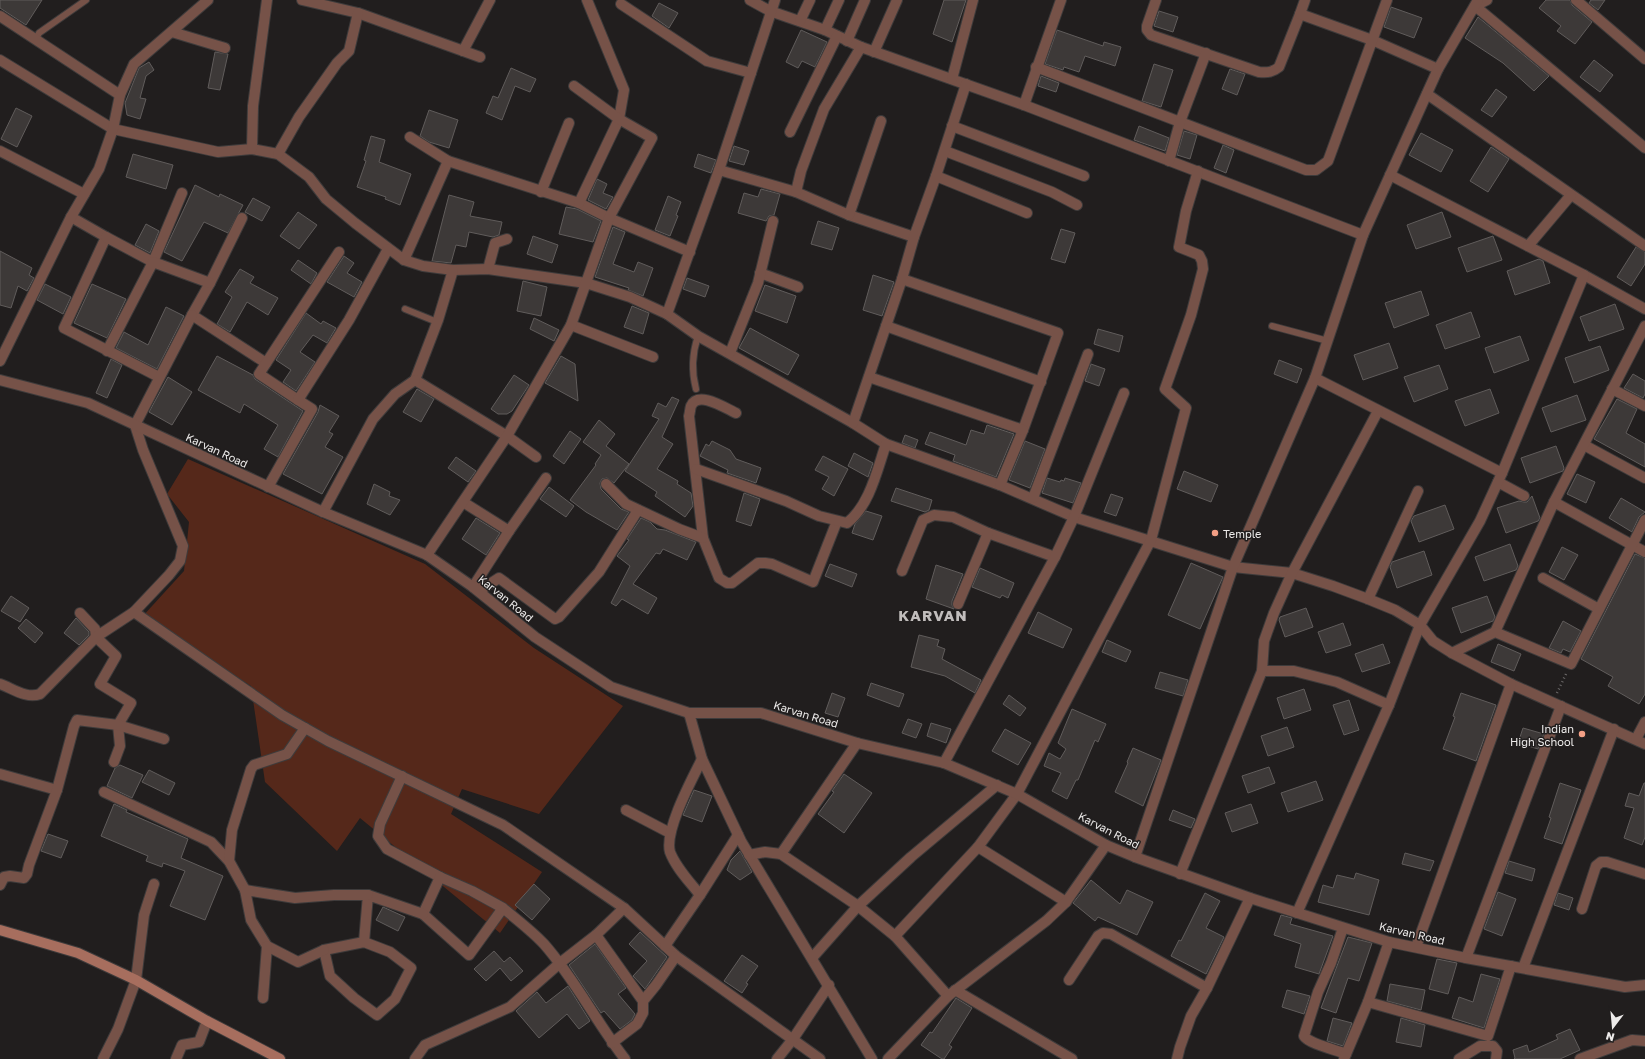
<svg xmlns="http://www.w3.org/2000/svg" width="1645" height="1059" viewBox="0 0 1645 1059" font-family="'Golos Text',sans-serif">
	<rect width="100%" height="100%" fill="#211e1e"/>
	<polygon fill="#55281a" points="188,459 425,564 534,648 623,706 539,814 462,789 451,814 542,872 500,933 360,818 337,851 265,782 251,686 142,617 184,571 189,522 167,494"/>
	<g fill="#3d3938" stroke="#605c5b">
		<polygon points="0,0 42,0 26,25 0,8"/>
		<polygon points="944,0 966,0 952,42 933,34"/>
		<polygon points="1546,0 1570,0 1572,5 1592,22 1575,44 1557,31 1561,26 1539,8"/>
		<polygon points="1591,0 1605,0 1598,10 1589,3"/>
		<polygon points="659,3 678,13 669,28 652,16"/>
		<polygon points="1391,7 1422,18 1414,38 1384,27"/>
		<polygon points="1159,11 1178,17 1173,32 1154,26"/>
		<polygon points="1478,17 1549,76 1534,91 1503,63 1465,38"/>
		<polygon points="801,30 827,42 815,67 802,61 798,68 786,62"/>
		<polygon points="1057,30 1103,46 1104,42 1121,47 1115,66 1085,56 1079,72 1064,67 1063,70 1045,64"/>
		<polygon points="215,52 228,54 220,90 208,88"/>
		<polygon points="1594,60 1613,75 1600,92 1580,77"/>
		<polygon points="149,62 154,70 146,76 140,98 146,99 140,119 127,115 125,103 139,68"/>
		<polygon points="1154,64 1173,70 1161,107 1142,101"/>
		<polygon points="511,68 536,79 530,92 515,86 502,120 486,113 493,96 498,98"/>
		<polygon points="1230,69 1245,74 1237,95 1222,89"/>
		<polygon points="1041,76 1059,83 1056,92 1038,86"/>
		<polygon points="1496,89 1507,97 1492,117 1481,110"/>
		<polygon points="16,108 32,116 17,147 1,139"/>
		<polygon points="429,110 458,120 449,148 429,142 420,136"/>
		<polygon points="1139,126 1169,138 1165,151 1134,140"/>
		<polygon points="1184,131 1197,135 1190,159 1177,155"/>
		<polygon points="1421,133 1453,150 1441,172 1409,155"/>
		<polygon points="371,136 385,140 379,162 411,174 400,205 385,199 386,197 357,187 366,161 364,160"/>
		<polygon points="1223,145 1234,150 1226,173 1214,168"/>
		<polygon points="734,146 749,151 744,165 729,161"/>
		<polygon points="1491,147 1509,159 1488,192 1470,181"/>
		<polygon points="133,154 173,165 166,189 126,177"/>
		<polygon points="698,154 716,160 711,173 694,167"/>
		<polygon points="597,179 607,184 603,193 613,197 606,209 588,200"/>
		<polygon points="195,185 219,197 220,194 243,205 228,233 204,222 182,261 164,252"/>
		<polygon points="761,189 780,194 774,215 769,216 766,221 738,213 744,193 758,197"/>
		<polygon points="449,195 474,202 470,216 502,222 499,235 493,237 469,232 466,247 456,245 451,263 432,261"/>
		<polygon points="668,196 681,202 676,215 678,216 670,236 655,230"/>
		<polygon points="253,198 270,207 262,221 245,212"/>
		<polygon points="566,207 577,209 601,221 593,242 559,234"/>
		<polygon points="298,212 317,225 299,249 280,236"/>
		<polygon points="1442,212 1451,237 1416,249 1407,225"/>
		<polygon points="818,221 839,228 832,250 811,244"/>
		<polygon points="146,224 159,231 150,253 135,245"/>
		<polygon points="613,227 625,232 613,264 634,272 638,262 653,268 643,296 628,290 629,288 595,277"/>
		<polygon points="1061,229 1075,233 1065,263 1051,259"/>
		<polygon points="533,236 558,245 552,263 527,254"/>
		<polygon points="1493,236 1502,260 1467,272 1458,248"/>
		<polygon points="1636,247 1645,252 1645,264 1631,286 1617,277"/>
		<polygon points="0,251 32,268 29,275 34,278 27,291 18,286 11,308 0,305"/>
		<polygon points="344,256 354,263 347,273 362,282 354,297 327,282"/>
		<polygon points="1539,259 1543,261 1550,283 1515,295 1507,271"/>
		<polygon points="298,260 317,273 311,284 291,270"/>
		<polygon points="240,269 254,277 250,283 278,298 268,315 247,302 230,332 217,324 232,297 225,292"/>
		<polygon points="873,275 894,282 882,316 863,310"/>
		<polygon points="687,278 709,286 705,297 683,289"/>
		<polygon points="523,281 547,287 541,316 517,311"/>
		<polygon points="45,284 71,297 63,314 37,300"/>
		<polygon points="92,284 126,299 107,338 74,323"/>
		<polygon points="765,285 796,296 787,323 755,311"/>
		<polygon points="1421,291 1429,315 1394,328 1385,303"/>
		<polygon points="1615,304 1624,329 1589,341 1580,317"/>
		<polygon points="632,306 649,313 643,334 624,327"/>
		<polygon points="166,307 184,316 157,369 116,348 124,332 148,345"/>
		<polygon points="1471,312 1480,337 1445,349 1436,325"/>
		<polygon points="306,313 321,324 323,321 336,328 327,343 313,335 300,352 315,362 296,391 283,382 291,370 276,360"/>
		<polygon points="534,318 559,330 554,341 530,329"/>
		<polygon points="750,328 799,355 788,375 739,348"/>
		<polygon points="1098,329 1123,336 1119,352 1094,344"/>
		<polygon points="1520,336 1529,360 1494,373 1485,348"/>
		<polygon points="1389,343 1398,368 1363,380 1354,355"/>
		<polygon points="1600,346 1609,370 1574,383 1565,358"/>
		<polygon points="217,356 253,375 255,379 303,411 278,457 264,449 278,425 244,404 240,413 198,390"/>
		<polygon points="561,356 575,364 578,401 545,383"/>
		<polygon points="111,359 122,365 107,398 96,393"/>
		<polygon points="1279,360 1302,369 1297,383 1274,374"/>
		<polygon points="1091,364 1105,369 1099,386 1085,381"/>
		<polygon points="1439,365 1448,389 1414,402 1404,377"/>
		<polygon points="1633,374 1645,381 1645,394 1643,398 1624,388"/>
		<polygon points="514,375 529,385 512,411 507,414 498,414 491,409"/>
		<polygon points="168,377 192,392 172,425 149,412"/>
		<polygon points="417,389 434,399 421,422 403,412"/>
		<polygon points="1490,389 1499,413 1465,426 1455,401"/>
		<polygon points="1577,395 1586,420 1551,432 1542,408"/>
		<polygon points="672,397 679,400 662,437 673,444 657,469 678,481 677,484 691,493 693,506 685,517 655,496 657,492 625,471 659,419 652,416 658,403 666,407"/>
		<polygon points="1617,399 1637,409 1626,433 1645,444 1645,467 1594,439"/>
		<polygon points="320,405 339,416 329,432 333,434 325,447 343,457 322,494 283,474 318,412"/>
		<polygon points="599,420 615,434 606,446 629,464 614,483 607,478 602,479 600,483 601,489 621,509 629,512 617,530 586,512 570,500 596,465 595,464 601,455 583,442"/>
		<polygon points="987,425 1014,434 996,477 953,461 955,455 925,444 930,432 966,445 971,430 984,434"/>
		<polygon points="570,431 581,439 564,464 553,456"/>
		<polygon points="905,435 918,440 915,448 902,443"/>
		<polygon points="712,441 730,450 736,459 761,468 756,483 727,473 728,470 700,456 706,444 709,446"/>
		<polygon points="1025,441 1045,449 1030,488 1009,480"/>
		<polygon points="1556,446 1564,468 1563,471 1530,483 1521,458"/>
		<polygon points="854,453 873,463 868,477 848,466"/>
		<polygon points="823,456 848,469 834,496 822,489 829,477 815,470"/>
		<polygon points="456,457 476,471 468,482 448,468"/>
		<polygon points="1184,471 1218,485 1211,502 1177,489"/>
		<polygon points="1577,474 1595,482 1586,503 1567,494"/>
		<polygon points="1047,478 1060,482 1061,480 1064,481 1065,478 1081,483 1073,503 1042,493"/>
		<polygon points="374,484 390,492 389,496 400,500 390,515 367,504"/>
		<polygon points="549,487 574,506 566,517 540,499"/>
		<polygon points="896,488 932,500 929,510 925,512 891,501"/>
		<polygon points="744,493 760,499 751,526 736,521"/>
		<polygon points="1111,494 1123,498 1116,516 1104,512"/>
		<polygon points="1532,496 1540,518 1538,521 1506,533 1497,508 1519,501 1524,502 1527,502"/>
		<polygon points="1621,498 1645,512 1639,517 1632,532 1609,518"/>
		<polygon points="1445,505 1454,529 1419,542 1411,521 1414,516"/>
		<polygon points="866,511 882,516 873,540 852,533 855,524"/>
		<polygon points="476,518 500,533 486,555 462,539"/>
		<polygon points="641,518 650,522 657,529 665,530 696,542 687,560 663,549 660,554 656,553 633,584 657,598 648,614 622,599 616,606 611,603 630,566 617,556 629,540 627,539"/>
		<polygon points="1510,544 1518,566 1516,570 1484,581 1475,557"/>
		<polygon points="1562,547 1578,555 1564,580 1549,572"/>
		<polygon points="1424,551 1432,575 1397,588 1390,567 1392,562"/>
		<polygon points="1635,554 1645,558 1645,694 1639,704 1608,686 1613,677 1581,659"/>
		<polygon points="1191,563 1223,577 1200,629 1168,615"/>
		<polygon points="830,564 857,574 852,587 825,576"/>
		<polygon points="936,565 963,574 952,601 952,605 954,609 926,599"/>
		<polygon points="980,568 1014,583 1008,598 1002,595 1000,598 972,587"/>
		<polygon points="11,596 29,608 20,622 1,611"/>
		<polygon points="1487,596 1495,617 1493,621 1461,633 1452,608"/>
		<polygon points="1306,608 1313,627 1285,637 1279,620 1280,617"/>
		<polygon points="1038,612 1072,629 1063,648 1028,633"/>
		<polygon points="76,618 89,632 89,635 79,645 64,633"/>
		<polygon points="26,619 43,633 35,643 18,628"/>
		<polygon points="1563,621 1581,631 1570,652 1563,649 1561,653 1549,648"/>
		<polygon points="1343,623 1351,645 1326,653 1318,632"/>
		<polygon points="919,635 939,640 937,646 945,649 942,659 981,680 975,693 945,676 911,667"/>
		<polygon points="1107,640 1131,651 1126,662 1102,652"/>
		<polygon points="1383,644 1390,663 1362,672 1355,654"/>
		<polygon points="1498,644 1521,654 1514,671 1491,662"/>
		<polygon points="1160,672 1188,680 1183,696 1155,688"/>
		<polygon points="871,683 904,694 899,707 867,695"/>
		<polygon points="1304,689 1311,710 1284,719 1277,698"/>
		<polygon points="832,693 845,698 838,717 825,713"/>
		<polygon points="1461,693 1496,705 1476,761 1443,749 1455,717 1453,716"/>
		<polygon points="1009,695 1026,708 1020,716 1003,704"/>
		<polygon points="1349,700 1359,730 1344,735 1333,705"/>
		<polygon points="1072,709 1106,724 1098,742 1095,740 1078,780 1076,780 1067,799 1052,791 1061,773 1044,766 1049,753 1060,759 1066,749 1058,743"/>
		<polygon points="908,719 922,724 916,738 902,733"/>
		<polygon points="931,723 951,729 946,743 927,736"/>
		<polygon points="1287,727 1294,747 1268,756 1261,736"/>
		<polygon points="1523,728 1544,734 1538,749 1518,743"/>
		<polygon points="1005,729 1031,743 1018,765 992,751"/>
		<polygon points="1133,748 1161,760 1143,806 1115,792 1128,763 1127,762"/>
		<polygon points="120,765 143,775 132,798 107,786 115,768"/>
		<polygon points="1269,767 1275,783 1248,793 1242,776"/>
		<polygon points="149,770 175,783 169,795 142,782"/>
		<polygon points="844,774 872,793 844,833 818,814 834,792 832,791"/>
		<polygon points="1316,781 1323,800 1288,812 1281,793"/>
		<polygon points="1560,783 1581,790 1562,844 1544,838 1551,818 1549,817"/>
		<polygon points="1644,783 1645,783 1645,837 1642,845 1624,838 1634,808 1625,806 1629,793 1639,796"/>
		<polygon points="694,790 712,796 702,822 683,815"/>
		<polygon points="114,804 127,810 126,812 188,839 181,858 223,876 205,920 170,906 185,871 163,863 162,867 146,861 148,856 101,836"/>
		<polygon points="1251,804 1258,823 1232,832 1225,813"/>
		<polygon points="1173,810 1195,819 1191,828 1169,820"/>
		<polygon points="48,834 68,841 61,858 41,851"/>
		<polygon points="740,851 752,872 740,880 727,870 731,860"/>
		<polygon points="1405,853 1434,861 1430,871 1402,864"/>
		<polygon points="1509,861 1535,869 1532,881 1505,873"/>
		<polygon points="1356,873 1379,880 1369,915 1318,902 1323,885 1333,888 1337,875 1354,879"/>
		<polygon points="1091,880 1120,904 1127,890 1153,902 1137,935 1098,917 1095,921 1073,903"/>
		<polygon points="534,884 550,899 532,920 515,905"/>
		<polygon points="1498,892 1516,899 1502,936 1484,929"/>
		<polygon points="1205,893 1220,901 1206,928 1224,937 1206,974 1171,956 1179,940 1181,941"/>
		<polygon points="1558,893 1573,898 1569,910 1554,905"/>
		<polygon points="383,907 405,917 398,931 376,920"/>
		<polygon points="1281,915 1292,918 1290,924 1333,936 1319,974 1295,967 1301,944 1274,935"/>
		<polygon points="640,932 667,957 645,989 633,976 647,961 629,944"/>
		<polygon points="1348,937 1372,943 1359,981 1348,978 1336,1013 1321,1008"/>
		<polygon points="595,944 626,988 618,994 635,1014 632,1020 620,1029 604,1011 601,1013 569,965"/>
		<polygon points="494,951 504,962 510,957 523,971 511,981 500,968 486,981 474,969"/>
		<polygon points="742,955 758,966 746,983 748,984 742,993 724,981"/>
		<polygon points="1437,959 1457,963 1448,994 1429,989"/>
		<polygon points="1481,974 1500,979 1484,1028 1452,1018 1459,997 1473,1002"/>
		<polygon points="1390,984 1425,990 1421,1010 1387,1001"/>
		<polygon points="568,986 590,1021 579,1029 567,1014 539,1038 516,1011 537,992 546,1003"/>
		<polygon points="1287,990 1310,996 1304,1014 1282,1007"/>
		<polygon points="956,998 972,1008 949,1045 952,1047 944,1059 942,1059 921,1045 930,1032 932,1033"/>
		<polygon points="1333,1018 1352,1023 1343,1046 1327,1041"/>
		<polygon points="1401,1018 1425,1025 1421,1047 1396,1042"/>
		<polygon points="1570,1029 1580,1050 1560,1059 1514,1059 1515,1058 1513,1050 1527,1045 1529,1052 1558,1039 1556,1035"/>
	</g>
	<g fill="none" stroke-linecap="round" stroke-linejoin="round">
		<g stroke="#3e3b3b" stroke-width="8">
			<g id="service">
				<polyline points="36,39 39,33 86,0"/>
				<polyline points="405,309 437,322"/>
				<polyline points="1272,326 1328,341"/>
				<path d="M 696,389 C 691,370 692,354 698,336"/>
			</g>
		</g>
		<g stroke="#3e3b3b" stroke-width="12">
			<g id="minor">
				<polyline points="302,0 358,13 480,57"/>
				<polyline points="750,0 770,11 825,30 861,47 1024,105 1363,235"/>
				<path d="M 1156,0 L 1147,26 L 1147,30 L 1151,35 L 1259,72 C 1268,73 1273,72 1279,67 L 1300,14"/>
				<polyline points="1305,0 1300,14 1372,40 1438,69"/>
				<polyline points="1487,0 1475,6 1645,148"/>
				<polyline points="1576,0 1645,59"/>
				<polyline points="621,4 707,61 751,73"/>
				<polyline points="0,16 120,95"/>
				<polyline points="800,21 810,0"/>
				<polyline points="825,30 839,0"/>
				<polyline points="172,32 225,48"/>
				<polyline points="847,41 865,0"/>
				<polyline points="463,51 490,0"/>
				<polyline points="874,52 897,0"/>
				<polyline points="0,60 113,129 218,152 252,149 278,154 309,177 326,199 355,223 404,260 423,266 453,270 488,269 586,283 630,297 667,314 698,336 853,423 886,444 1000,485 1074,517 1233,567 1292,573 1333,586 1368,599 1395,610 1420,625 1433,641 1452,653 1511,684 1645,744"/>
				<polyline points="1036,67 1306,170 1316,170 1328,161 1387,0"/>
				<polyline points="952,79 973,0"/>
				<polyline points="1427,94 1645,246"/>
				<polyline points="1024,105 1061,0"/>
				<polyline points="952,126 1084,176"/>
				<polyline points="790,132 837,36"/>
				<polyline points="410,137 448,161 579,203 609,218 690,252"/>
				<polyline points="252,149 253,106 267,0"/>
				<polyline points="0,151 84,194"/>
				<polyline points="945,151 1052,192 1077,205"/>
				<polyline points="278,154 299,117 337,63 349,51 358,13"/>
				<polyline points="1169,161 1180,122 1206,53"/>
				<polyline points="719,170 796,192 849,215 914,237"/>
				<polyline points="1390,175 1584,275 1645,309"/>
				<polyline points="936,176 1027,213"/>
				<polyline points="541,192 569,123"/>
				<polyline points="796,192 801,171 824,109 861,47"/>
				<polyline points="579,203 619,119 624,90 587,0"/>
				<polyline points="849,215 881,121"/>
				<polyline points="71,217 106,237 64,328 159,377"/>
				<polyline points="242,218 210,283 192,315 266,363"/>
				<polyline points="106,237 153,262 182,193"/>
				<polyline points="1528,246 1571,195"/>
				<polyline points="404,260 448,161"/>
				<polyline points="488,269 495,243 507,239"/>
				<polyline points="453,270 438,320 415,380 507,436 536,457"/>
				<polyline points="760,273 798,287"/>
				<polyline points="902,279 1058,333 1023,430 1000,485"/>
				<polyline points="667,314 719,170 775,0"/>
				<polyline points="571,325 653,357"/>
				<polyline points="886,326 1041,382"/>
				<polyline points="107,351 153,262 210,283"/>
				<polyline points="730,353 758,283 773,221"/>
				<polyline points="0,361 71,217 99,169 113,129 120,95 134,64 208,0"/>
				<polyline points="869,377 1023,430"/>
				<polyline points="1315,378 1502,473"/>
				<polyline points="1612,389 1645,406"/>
				<polyline points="298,400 259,374 339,252"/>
				<path d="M 736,413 C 725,408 698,390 691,406 C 690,409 690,413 689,416 L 703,538 L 719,578 L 727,583 L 732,583 L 758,563 L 765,563 L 772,564 L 813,582 L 837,521"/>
				<polyline points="853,423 902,279 914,237 936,176 966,84"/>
				<polyline points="1584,445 1645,478"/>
				<path d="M 696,469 L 786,501 L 819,516 L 847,523 C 870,505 877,470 886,444"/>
				<polyline points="1498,482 1524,496"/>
				<polyline points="606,484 626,504 679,529 703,538"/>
				<polyline points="268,487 312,409 298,400 349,320 388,249"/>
				<polyline points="1033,498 1088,354"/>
				<polyline points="463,502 509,531"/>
				<polyline points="1554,502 1645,552"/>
				<polyline points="323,512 373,419 395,394 415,380"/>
				<polyline points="427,555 507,436 571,325 609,218 652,138 619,119 574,86"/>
				<polyline points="902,571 923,520 934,515 953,517 988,533 1055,557"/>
				<polyline points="1543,578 1599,609"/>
				<polyline points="473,587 509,531 546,478"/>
				<polyline points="479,591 499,578 555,619 559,617 599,572 638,510"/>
				<polyline points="1368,599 1418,491"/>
				<polyline points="958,604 988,533"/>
				<polyline points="134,612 169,575 180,561 183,546 143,450 135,425 192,315"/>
				<polyline points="80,613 95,629 96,637 116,656 100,684 131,703 118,725 120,746 114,762"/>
				<polyline points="1495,632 1554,502 1645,326"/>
				<polyline points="1452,653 1495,632 1571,664 1645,520"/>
				<polyline points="1262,671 1294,671 1337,682 1389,705"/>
				<path d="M 0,684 C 12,688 26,699 40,694 L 96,637 L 134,612 L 282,715 L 328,741 L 503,825 L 624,908 L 676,956 L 820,1059"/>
				<polyline points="689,713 702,759 741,841 872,1059"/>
				<polyline points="1636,739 1645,722"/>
				<polyline points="944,763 1055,557 1074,517 1124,393"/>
				<polyline points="0,774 57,790"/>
				<polyline points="402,776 380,824 378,836 387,849 440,877"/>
				<polyline points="104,792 211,842 229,861 245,890"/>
				<polyline points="626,810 670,833"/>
				<polyline points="978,847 1066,902"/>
				<polyline points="781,854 857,743"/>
				<polyline points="749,855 765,852 781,854 858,906 895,936 948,996"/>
				<polyline points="1135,857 1233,567 1315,378 1363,235 1438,69 1478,0"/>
				<polyline points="229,861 232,830 251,769 254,765 287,754 305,728"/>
				<polyline points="1180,874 1262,671 1264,641 1274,613 1292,573 1378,411"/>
				<polyline points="0,885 4,877 10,876 24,878 27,874 29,865 57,790 74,726 77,720 118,725 164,739"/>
				<path d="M 700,895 C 690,882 676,868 670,852 C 664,831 692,779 702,759"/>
				<path d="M 503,908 L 472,891 L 440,877 L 423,914 L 469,955 L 503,908 C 516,919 532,931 544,944 C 575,979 596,1022 625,1059"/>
				<polyline points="1582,909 1596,866 1601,862 1607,862 1645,874"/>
				<polyline points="1297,913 1389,705 1420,625 1480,521 1502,473 1584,275"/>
				<path d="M 1343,928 L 1331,963 L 1318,992 L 1304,1036 C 1309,1044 1337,1050 1346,1054"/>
				<polyline points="596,935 643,1001"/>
				<polyline points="895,936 978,847 1017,794 1151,540 1186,408 1165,389 1191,315 1203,269 1202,261 1199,255 1179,247 1186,211 1198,171"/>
				<polyline points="364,942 324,950 330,976 354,998 377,1015 395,999 411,968 390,952 364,942 368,895 423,914"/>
				<polyline points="1389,942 1368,1002 1488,1036 1511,966"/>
				<polyline points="665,946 700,895 738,835"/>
				<polyline points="1416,947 1511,684"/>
				<polyline points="324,950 298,962 267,946 251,920 245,890 295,898 334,895 368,895"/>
				<polyline points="812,958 858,906 911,857 997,785"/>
				<polyline points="1466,958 1561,706"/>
				<polyline points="1523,968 1614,729"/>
				<polyline points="1069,980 1098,936 1103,933 1111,934 1207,988"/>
				<polyline points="955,990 1072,1059"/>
				<polyline points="263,998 267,946"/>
				<polyline points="612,1043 637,1024 643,1013 643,1001 656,985 676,956"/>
				<polyline points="103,1059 118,1029 136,980 144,915 154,884"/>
				<polyline points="176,1059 182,1045 199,1042 207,1021"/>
				<polyline points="415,1059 425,1045 510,1007 560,963 596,935 624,908"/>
				<polyline points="777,1059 793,1039 829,985"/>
				<polyline points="888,1059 948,996 1046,921 1066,902 1106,845"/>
				<polyline points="1177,1059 1180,1047 1191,1016 1207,988 1250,898"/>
				<polyline points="1344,1059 1368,1002"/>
				<polyline points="1459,1059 1480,1046 1493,1046 1497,1051 1496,1059"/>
				<polyline points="1580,1059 1632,1040 1645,1041"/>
			</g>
		</g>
		<g stroke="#3e3b3b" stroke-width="12">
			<polyline id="tertiary" points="0,380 88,403 323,512 427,555 473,587 535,637 611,687 689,713 761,713 857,743 944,763 1017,794 1106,845 1135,857 1250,898 1389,942 1466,958 1625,987 1645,985"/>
		</g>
		<g stroke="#3e3b3b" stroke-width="12">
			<polyline id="secondary" points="0,930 78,953 136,980 207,1021 280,1059"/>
		</g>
		<polyline stroke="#6c6969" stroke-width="2.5" stroke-dasharray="1 3" stroke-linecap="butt" points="1557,693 1566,674"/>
		<use href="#service" stroke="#765248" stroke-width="6"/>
		<use href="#minor" stroke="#765248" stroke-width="10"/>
		<use href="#tertiary" stroke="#765248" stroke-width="10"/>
		<use href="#secondary" stroke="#a76e5e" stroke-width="10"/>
	</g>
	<g fill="#f39f85" stroke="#211e1e" stroke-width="1.5">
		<circle cx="1215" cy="533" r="4"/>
		<circle cx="1582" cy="734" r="4"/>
	</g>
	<g text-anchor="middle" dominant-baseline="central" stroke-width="3" stroke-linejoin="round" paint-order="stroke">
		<g font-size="11" fill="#edebea" stroke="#211e1e">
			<text transform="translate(217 450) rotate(25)">Karvan Road</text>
			<text transform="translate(506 598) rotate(39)">Karvan Road</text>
			<text transform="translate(806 714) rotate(17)">Karvan Road</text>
			<text transform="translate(1109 830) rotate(27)">Karvan Road</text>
			<text transform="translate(1412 933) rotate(13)">Karvan Road</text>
		</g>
		<g font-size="11" fill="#edebea" stroke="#211e1e" text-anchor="start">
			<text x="1223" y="533">Temple</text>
			<text x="1574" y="728" text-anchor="end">Indian<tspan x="1574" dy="13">High School</tspan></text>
		</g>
		<g font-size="15" font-weight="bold" letter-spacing="1" fill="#c1bdbc" stroke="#211e1e">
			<text x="933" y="615">KARVAN</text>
		</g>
	</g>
	<g transform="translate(1613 1027) rotate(196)" stroke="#211e1e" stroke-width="3" paint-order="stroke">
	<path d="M0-3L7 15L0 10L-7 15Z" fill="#edebea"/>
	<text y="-6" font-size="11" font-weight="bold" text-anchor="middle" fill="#edebea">N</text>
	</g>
</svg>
